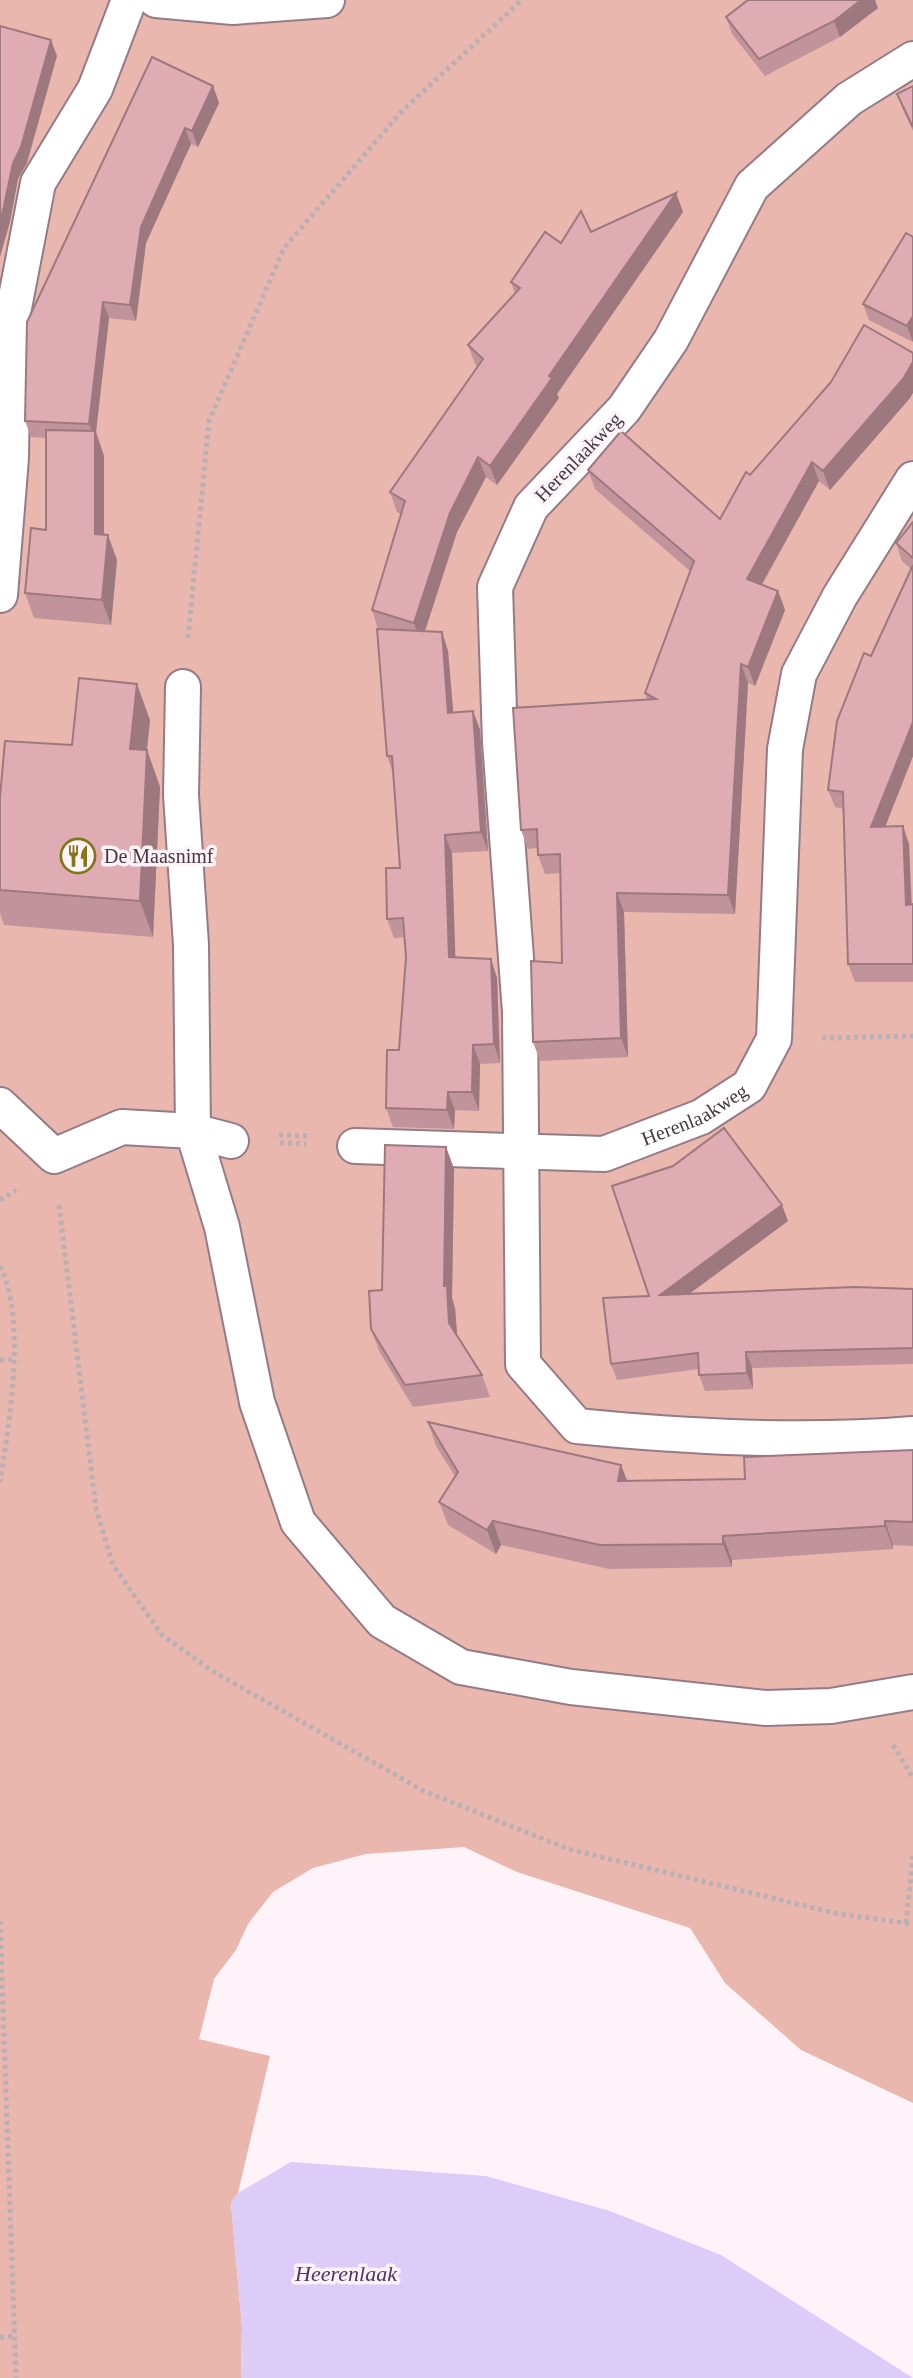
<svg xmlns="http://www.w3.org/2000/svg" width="913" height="2378" viewBox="0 0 913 2378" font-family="'Times New Roman',serif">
	<rect width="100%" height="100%" fill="#fef3f8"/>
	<polygon fill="#e9b7ad" points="0,0 913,0 913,2103 801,2050 725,1983 690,1928 517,1872 464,1847 366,1854 313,1868 273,1892 248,1924 236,1950 214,1979 199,2039 270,2056 238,2193 231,2203 242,2327 241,2378 0,2378"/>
	<polygon fill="#dbccf8" points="291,2162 486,2176 610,2211 721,2255 913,2378 241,2378 242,2327 231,2203 238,2193"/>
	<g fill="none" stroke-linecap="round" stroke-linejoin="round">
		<g stroke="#947b88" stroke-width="38">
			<g id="lane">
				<polyline points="156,0 233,7 327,0"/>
				<path d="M 913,59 L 849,99 L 752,186 L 671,340 L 624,409 L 531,507 L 495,587 L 500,742 L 520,1012 L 523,1364 L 577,1426 C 689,1437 801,1443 913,1434"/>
				<polyline points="0,595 11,458 13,313 38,183 95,89 129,0"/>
				<polyline points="183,687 181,795 191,945 193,1131 231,1141"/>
				<polyline points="0,1105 54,1156 122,1127 193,1131 222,1227 257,1402 298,1522 382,1621 461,1667 571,1687 766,1708 831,1706 913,1692"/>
				<path id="s1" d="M 355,1146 L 604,1154 L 701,1117 L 749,1086 L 774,1039 L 785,749 L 799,674 L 840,596 L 913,479"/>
			</g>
		</g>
		<g stroke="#baafb4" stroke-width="5" stroke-dasharray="4 4" stroke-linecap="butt">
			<polyline points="188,638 209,421 284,248 402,111 522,0"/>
			<polyline points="822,1038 913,1036"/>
			<polyline points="279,1135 309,1136"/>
			<polyline points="280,1143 306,1144"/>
			<polyline points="0,1200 16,1190"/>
			<polyline points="59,1205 96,1509 113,1565 162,1635 214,1672 424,1791 568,1849 839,1914 913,1924"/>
			<path d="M 0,1266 C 27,1318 9,1424 0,1482"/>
			<polyline points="0,1360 14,1359"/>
			<polyline points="893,1745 913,1778"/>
			<polyline points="0,1921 16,2378"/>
			<polyline points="906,1923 913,1856"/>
			<polyline points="0,2337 15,2336"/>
		</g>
		<use href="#lane" stroke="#fff" stroke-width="34"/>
	</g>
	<g fill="#c1949b">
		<polygon points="878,8 840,37 765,76 732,34 726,17"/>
		<polygon points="152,57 213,86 219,103 198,147 191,144 146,243 136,321 109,318 96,432 104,456 104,535 117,560 111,625 34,618 25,593 46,530 46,438 31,437 25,421"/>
		<polygon points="913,86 913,131 903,110 897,94"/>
		<polygon points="676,193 683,212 557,394 559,398 497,485 486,477 457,532 425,631 442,632 448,651 453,713 473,711 480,730 488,851 452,853 455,958 491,959 497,978 500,1063 480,1064 479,1111 455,1110 454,1129 393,1127 386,1108 399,1050 406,957 404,937 394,938 387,919 400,868 393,773 387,756 378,629 372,610 401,514 397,512 390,492 478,367 475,364 468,345 515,294 511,282 561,243 591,232"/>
		<polygon points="913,237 913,342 869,320 863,304"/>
		<polygon points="910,398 830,490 819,481 762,585 778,591 785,610 755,686 748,683 735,914 624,912 628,1057 540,1061 533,1042 562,963 561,873 545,874 538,855 538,848 528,849 521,830 647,699 645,693 690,571 595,489 588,470 720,519 750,475"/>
		<polygon points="913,522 913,756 885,827 909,844 912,905 913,904 913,982 855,982 848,964 844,809 835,807 828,790 871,656 911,569 902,561 896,543"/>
		<polygon points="150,720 147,750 160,787 153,937 4,925 0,913 0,797 72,745"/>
		<polygon points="446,1147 454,1169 452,1298 455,1308 457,1335 482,1375 490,1397 413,1407 379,1351 371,1329 382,1290"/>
		<polygon points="673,1166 788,1221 689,1294 913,1289 913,1364 752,1368 753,1389 705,1391 699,1375 699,1369 617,1380 611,1364 649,1296"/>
		<polygon points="428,1422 627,1481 745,1479 913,1450 913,1546 893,1545 893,1549 732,1560 732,1567 609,1569 501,1545 496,1554 448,1525 439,1502 455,1476 436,1446"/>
	</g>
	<g fill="#9d787e">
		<polygon points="861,0 875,0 878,8 840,37 834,21"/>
		<polygon points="51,40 57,56 27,163 18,179 10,222 0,257 0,221 13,163"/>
		<polygon points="213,86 219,103 198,147 192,131"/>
		<polygon points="185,128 191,144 146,243 136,321 130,305 141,227"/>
		<polygon points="676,193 683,212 557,394 559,398 497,485 490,466 549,376"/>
		<polygon points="103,302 109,318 96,432 104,456 104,559 95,534 95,440 89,424"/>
		<polygon points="913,316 913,342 907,326"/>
		<polygon points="913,362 913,393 910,398 830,490 823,471"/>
		<polygon points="478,457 486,477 457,532 421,643 414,623 450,513"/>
		<polygon points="812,462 819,481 754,598 747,579"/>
		<polygon points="108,535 117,560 111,625 102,600"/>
		<polygon points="778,591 785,610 755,686 748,667"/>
		<polygon points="442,632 448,651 455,732 448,713"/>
		<polygon points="741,664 748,683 735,914 728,895"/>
		<polygon points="137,684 150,720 143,785 130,749"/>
		<polygon points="473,711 480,730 488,851 481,832"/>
		<polygon points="913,722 913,756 878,845 871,827"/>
		<polygon points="147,750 160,787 153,937 140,901"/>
		<polygon points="903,826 909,844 912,923 906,905"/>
		<polygon points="445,835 452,853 456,976 449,957"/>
		<polygon points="617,893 624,912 628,1057 621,1038"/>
		<polygon points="491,959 497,978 500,1063 494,1044"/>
		<polygon points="473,1045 480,1064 479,1111 472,1092"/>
		<polygon points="448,1092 455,1110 454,1129 447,1110"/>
		<polygon points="446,1147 454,1169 452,1298 455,1308 458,1345 449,1323 444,1286"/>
		<polygon points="782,1205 788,1221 666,1311 660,1295"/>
		<polygon points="746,1352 752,1368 753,1389 747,1373"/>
		<polygon points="621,1465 630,1488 618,1481"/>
		<polygon points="493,1521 501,1545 496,1554 487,1530"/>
		<polygon points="885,1521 893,1545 893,1549 885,1526"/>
		<polygon points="723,1536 732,1560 732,1567 723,1544"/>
	</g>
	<g fill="#e0acb4" stroke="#9d787e" stroke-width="2">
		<polygon points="748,0 861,0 834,21 759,59 726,17"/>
		<polygon points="0,26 51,40 21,147 13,163 4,206 0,221"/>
		<polygon points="152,57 213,86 192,131 185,128 141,227 130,305 103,302 89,424 25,421 27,322"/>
		<polygon points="913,86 913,127 897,94"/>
		<polygon points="676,193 549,376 552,378 490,466 478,457 450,513 414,623 372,610 405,501 390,492 483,359 468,345 520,288 511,282 545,232 561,243 581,211 591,232"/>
		<polygon points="906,233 913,237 913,316 907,326 863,304"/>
		<polygon points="864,325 913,353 913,362 903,379 823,471 812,462 747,579 778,591 748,667 741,664 728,895 617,893 621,1038 533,1042 531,961 562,963 560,854 538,855 537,829 521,830 513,708 656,699 645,693 694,561 588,470 621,431 720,519 746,472 750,475 831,382"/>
		<polygon points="46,430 95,431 95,534 108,535 102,600 25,593 31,528 46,530"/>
		<polygon points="913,522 913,558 896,543"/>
		<polygon points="913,565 913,722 871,827 903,826 906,905 913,904 913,964 848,964 843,792 828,790 837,721 864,653 871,656"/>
		<polygon points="377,629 442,632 448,713 473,711 481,832 445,835 449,957 491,959 494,1044 473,1045 472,1092 448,1092 447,1110 386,1108 387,1050 399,1050 406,957 403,918 387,919 386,868 400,868 392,756 387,756"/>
		<polygon points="79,678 137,684 130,749 147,750 140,901 0,890 0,797 5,741 72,745"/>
		<polygon points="724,1128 782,1205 660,1295 855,1287 913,1289 913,1348 746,1352 747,1373 699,1375 698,1353 611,1364 603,1298 649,1296 612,1186 673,1166"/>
		<polygon points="385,1145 446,1147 444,1286 447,1286 449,1323 482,1375 405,1385 371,1329 369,1291 382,1290"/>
		<polygon points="428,1422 621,1465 618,1481 745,1479 744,1457 913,1450 913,1522 885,1521 885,1526 723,1536 723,1544 600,1545 493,1521 487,1530 439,1502 458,1472"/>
	</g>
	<defs>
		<g id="restaurant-ring" transform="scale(1.8)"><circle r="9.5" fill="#fef3f8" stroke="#847517" stroke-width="1.5"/><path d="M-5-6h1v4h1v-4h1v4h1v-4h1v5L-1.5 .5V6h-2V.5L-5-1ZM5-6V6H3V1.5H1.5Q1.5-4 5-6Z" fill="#847517"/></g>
	</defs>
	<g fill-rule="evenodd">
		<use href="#restaurant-ring" x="78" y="856"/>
	</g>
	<g text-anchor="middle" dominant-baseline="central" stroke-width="7" stroke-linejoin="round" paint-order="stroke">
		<g font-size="20" fill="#43393e" stroke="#fef3f8">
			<text transform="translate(578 457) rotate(-46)">Herenlaakweg</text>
			<text stroke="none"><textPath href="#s1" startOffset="348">Herenlaakweg</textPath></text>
		</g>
		<g font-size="20" fill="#43393e" stroke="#fef3f8" text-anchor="start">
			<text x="104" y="856">De Maasnimf</text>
		</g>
		<g font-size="22" font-style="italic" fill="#4b356b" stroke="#fef3f8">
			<text x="346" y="2273">Heerenlaak</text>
		</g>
	</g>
</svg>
